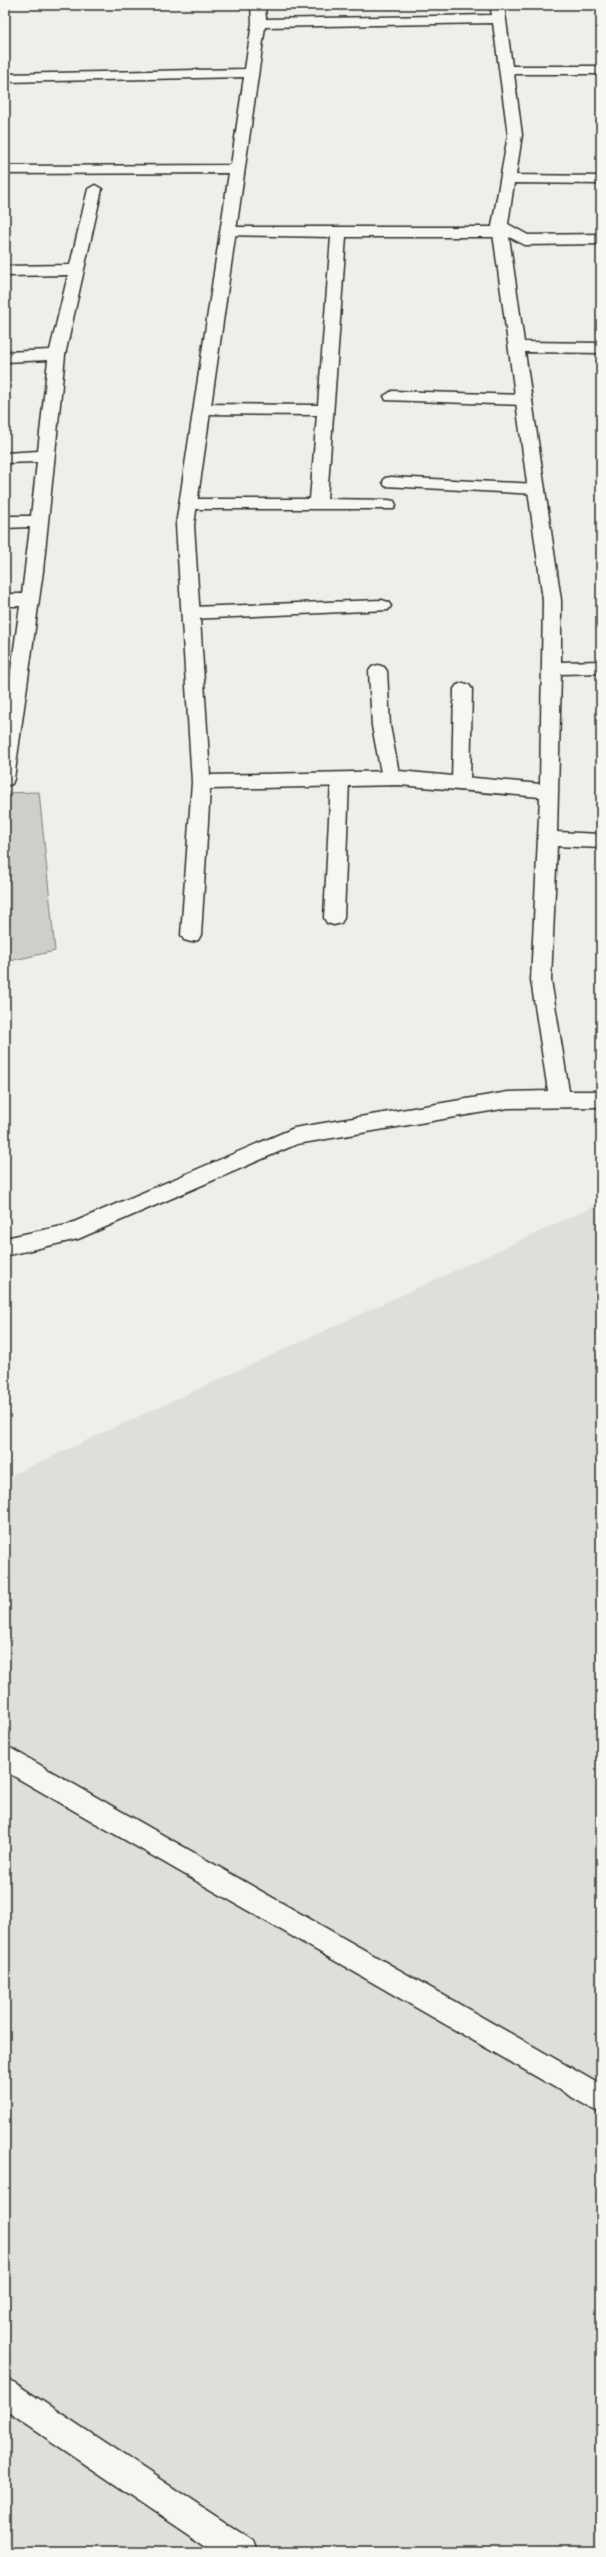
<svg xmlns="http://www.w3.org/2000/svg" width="606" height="2557" viewBox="0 0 606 2557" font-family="Delius,sans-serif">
	<rect width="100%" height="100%" fill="#eeeeea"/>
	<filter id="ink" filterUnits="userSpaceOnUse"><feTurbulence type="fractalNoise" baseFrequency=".025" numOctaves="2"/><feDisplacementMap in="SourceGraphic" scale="8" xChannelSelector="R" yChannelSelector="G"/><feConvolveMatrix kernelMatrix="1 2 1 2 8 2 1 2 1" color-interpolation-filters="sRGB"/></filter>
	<g filter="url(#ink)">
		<polygon fill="#dededb" points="601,1203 601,2552 5,2552 5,1478"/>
		<polygon fill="#cececa" stroke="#7c7c7a" points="39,792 55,951 5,962 5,793"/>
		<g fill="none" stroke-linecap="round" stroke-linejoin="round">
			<g stroke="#2b2b2b" stroke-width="3">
				<g id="lane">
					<polygon points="95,185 102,189 65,355 43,571 14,779 12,784 5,786 5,713 20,606 5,606 5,594 22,594 30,527 5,528 5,516 31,516 37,462 5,463 5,453 38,451 48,360 5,362 5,352 50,350 68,275 5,276 5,266 70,265 88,189"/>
					<polygon points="228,227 501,227 509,232 501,237 346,237 327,499 388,500 394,501 396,505 394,509 188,509 182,508 180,504 182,500 188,499 310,499 317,415 202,414 194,409 202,404 318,405 331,237 223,235 220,232"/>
					<polygon points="392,391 524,395 532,400 524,405 386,400 384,396"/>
					<polygon points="391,477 537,484 543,485 545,489 543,493 537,494 385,486 383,482 385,478"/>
					<polygon points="382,600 388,602 391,606 388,610 191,619 185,617 182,613 185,609 191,607"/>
					<polygon points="378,665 384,667 387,671 390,726 400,778 398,783 391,785 384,783 382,778 372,726 369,671 372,667"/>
					<polygon points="463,683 469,685 472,689 470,783 468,788 461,790 454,788 452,783 454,689 457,685"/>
					<polygon points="340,773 347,775 349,780 344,918 341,923 334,925 327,923 324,918 331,780 333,775"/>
				</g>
			</g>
			<g stroke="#2b2b2b" stroke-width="3">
				<g id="street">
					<path d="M 251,5 L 265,5 L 266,19 L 492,15 L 490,5 L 504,5 L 512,66 L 601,66 L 601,74 L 514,74 L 522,135 L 516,175 L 601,176 L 601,184 L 514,183 L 508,224 L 528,235 L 601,234 L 601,244 L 525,245 L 509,237 L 524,342 L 601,343 L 601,353 L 525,352 L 561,600 L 561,662 L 601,661 L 601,673 L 561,674 L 557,832 L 601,834 L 601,848 L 557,846 L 551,980 L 569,1091 L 601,1091 L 601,1107 L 508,1108 L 297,1144 L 78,1239 L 5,1256 L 5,1238 L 67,1225 L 294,1128 L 508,1092 L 548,1091 L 531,980 L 540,797 L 399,785 L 210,789 L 201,935 L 198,940 L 191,942 L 184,940 L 181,935 L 192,782 L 176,525 L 229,173 L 5,174 L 5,166 L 231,165 L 244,77 L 5,82 L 5,74 L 245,69 L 252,23 ZM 493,23 L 508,135 L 492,226 L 543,600 L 540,784 L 399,771 L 210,775 L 194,525 L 265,27 Z"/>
					<polygon points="5,1745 601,2085 601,2114 5,1771"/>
					<polygon points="5,2378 15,2383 253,2541 257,2552 215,2552 5,2410"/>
				</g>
			</g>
			<use href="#lane" fill="#f6f6f2" fill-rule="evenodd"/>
			<use href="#street" fill="#f6f6f2" fill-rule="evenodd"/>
		</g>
	</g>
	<rect width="606" height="2557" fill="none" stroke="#f6f6f2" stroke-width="20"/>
	<rect x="10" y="10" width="586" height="2537" fill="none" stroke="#2b2b2b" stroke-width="1.5" filter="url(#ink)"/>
</svg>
